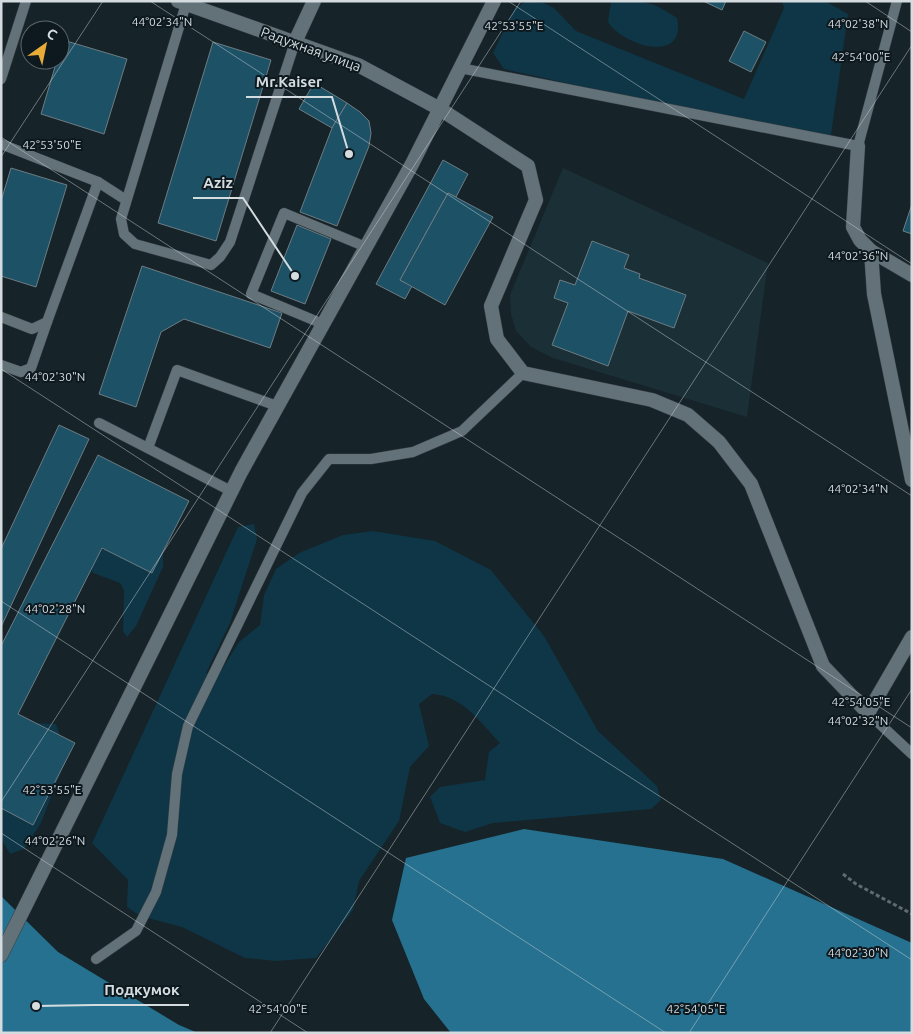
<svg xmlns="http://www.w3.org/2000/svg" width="913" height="1034" viewBox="0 0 913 1034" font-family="Ubuntu,sans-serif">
	<rect width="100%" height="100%" fill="#162328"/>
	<polygon fill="#1b2f36" points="563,168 768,263 747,417 553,358 531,347 516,331 511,314 510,295"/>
	<g fill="#0e3646">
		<polygon points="527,1 544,3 554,8 576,31 744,99 784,8 782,1 825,1 848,14 830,142 504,69 493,53 515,8"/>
		<path d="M 611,1 C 643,1 651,0 677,18 C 687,65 623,46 608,22 Z"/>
		<path d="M 254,524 L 257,539 L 230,623 L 206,673 L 217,677 L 239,642 L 260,625 L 264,595 L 276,569 L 299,553 L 343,535 L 373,531 L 435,541 L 491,570 L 544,636 L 598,731 L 657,786 L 661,800 L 651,809 L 493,823 L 465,832 L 440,823 L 430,797 L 440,787 L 485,780 L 489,752 L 500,743 C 480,722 463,696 432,694 L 419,704 L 429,746 L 410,767 L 399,821 L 359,881 L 353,910 L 316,958 L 276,961 L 245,958 L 182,927 L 140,916 L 127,907 L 128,880 L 92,843 L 238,527 Z"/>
		<polygon points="163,539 163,567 136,626 127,637 123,631 124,590 120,583 93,573 85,555 91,550 142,550"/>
		<polygon points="12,722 56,724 67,756 41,823 24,849 10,854 3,842 1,834 1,736"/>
	</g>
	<g fill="#26718f">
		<polygon points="524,829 723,859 912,943 912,1033 451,1033 424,999 392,920 406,858"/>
		<polygon points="1,896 58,952 179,1025 198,1033 1,1033"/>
	</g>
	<g fill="#1d5166" stroke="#6e7c83">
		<polygon points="703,1 726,1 722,10"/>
		<polygon points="744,31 766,42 751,72 729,61"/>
		<polygon points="63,40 127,59 104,134 41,114 57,60 60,60"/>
		<polygon points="213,42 271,60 216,241 158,223"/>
		<polygon points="314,83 347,103 332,128 299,109"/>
		<polygon points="347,103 360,112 369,121 371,133 369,146 337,226 300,212 332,128"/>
		<polygon points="443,160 468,174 456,197 448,193 400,280 412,286 405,299 376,284"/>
		<polygon points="11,168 67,185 36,287 1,276 1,201"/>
		<polygon points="448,193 493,217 445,305 400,280"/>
		<polygon points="912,204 912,234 903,231"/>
		<polygon points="297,225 331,239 305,304 271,291"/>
		<polygon points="592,241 629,255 624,268 640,274 639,278 686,295 674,328 628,311 608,366 552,345 568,303 554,298 560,280 575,285"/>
		<polygon points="142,266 282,313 270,348 184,319 161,332 136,407 99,394"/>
		<polygon points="59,425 89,439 1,627 1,549"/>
		<polygon points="98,455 189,501 152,573 102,548 18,714 75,743 33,825 1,808 1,646"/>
	</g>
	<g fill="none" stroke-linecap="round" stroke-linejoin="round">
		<g stroke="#353e43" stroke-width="11">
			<g id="service">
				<polyline points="186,4 121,219 124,234 135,244 211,265 220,257 230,242 295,42"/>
				<polyline points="460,68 858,146 897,1"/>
				<polyline points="1,79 26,1"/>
				<polyline points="1,144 98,182 126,200"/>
				<polyline points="1,317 32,329 47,322 98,182"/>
				<polyline points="323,324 251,294 284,213 366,247"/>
				<polyline points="1,365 21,372 31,368 47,322"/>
				<polyline points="99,423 231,491"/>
				<polyline points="148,448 177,370 277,406"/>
				<polyline points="868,713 912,754"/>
				<polyline points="96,959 136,931 156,892 172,835 177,774 188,726 302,493 329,459 371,459 413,452 462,431 523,373"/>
			</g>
		</g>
		<g stroke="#353e43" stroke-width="15">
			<g id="minor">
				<polyline points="295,42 314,1"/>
				<polyline points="440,109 528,166 536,200 491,306 497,339 523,373 652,400 688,415 719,442 751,484 823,666 868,713 912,637"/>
				<polyline points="858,146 853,227 860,240 871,251 912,275"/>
				<polyline points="871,251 874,294 912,480"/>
			</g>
		</g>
		<g stroke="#353e43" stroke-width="15">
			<g id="tertiary">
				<polyline points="178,1 358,65 440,109"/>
				<polyline points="1,955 241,472 412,164 494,1"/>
			</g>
		</g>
		<polyline stroke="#606b70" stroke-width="3" stroke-dasharray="4 2.5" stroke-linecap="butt" points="843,874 856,884 912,914"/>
		<use href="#service" stroke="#637178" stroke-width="10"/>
		<use href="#minor" stroke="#637178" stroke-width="14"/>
		<use href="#tertiary" stroke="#637178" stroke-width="14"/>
	</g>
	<path fill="none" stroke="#d4dce0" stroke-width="1" stroke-opacity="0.45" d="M 150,1 L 912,496M 508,1 L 912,264M 865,1 L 912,32M 1,137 L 912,728M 1,157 L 103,1M 1,369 L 912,960M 1,601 L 666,1033M 1,802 L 521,1M 1,833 L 308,1033M 270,1033 L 912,45M 689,1033 L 912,689"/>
	<g text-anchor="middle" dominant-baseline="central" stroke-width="4" stroke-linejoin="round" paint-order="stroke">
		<g font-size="14" fill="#d4dce0" stroke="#0d191f">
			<text transform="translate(311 49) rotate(20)">Радужная улица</text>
		</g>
	</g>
	<g font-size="12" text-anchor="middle" fill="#d4dce0" stroke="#0d191f" stroke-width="4" stroke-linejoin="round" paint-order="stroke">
		<text x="162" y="26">44°02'34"N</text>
		<text x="858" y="28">44°02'38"N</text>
		<text x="514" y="30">42°53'55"E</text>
		<text x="861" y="61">42°54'00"E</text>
		<text x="52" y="149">42°53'50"E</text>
		<text x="858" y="260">44°02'36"N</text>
		<text x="55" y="381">44°02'30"N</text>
		<text x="858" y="493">44°02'34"N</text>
		<text x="55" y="613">44°02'28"N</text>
		<text x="861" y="706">42°54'05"E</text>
		<text x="858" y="725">44°02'32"N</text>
		<text x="52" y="794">42°53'55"E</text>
		<text x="55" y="845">44°02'26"N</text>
		<text x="858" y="957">44°02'30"N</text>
		<text x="278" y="1013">42°54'00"E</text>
		<text x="696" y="1013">42°54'05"E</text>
	</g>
	<path fill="none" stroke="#d4dce0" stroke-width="2" d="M349 154L332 97H246M295 276L243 198H193M36 1006L94 1005H189"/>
	<g fill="#d4dce0" stroke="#0d191f" stroke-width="2">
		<circle cx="349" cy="154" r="5"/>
		<circle cx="295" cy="276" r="5"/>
		<circle cx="36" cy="1006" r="5"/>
	</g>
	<g font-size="15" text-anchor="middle" font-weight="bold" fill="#d4dce0" stroke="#0d191f" stroke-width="4" stroke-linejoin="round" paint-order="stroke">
		<text x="289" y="87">Mr.Kaiser</text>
		<text x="218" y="188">Aziz</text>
		<text x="142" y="995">Подкумок</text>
	</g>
	<rect width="913" height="1034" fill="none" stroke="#d4dce0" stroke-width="5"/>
	<g transform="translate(45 45) rotate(33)"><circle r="24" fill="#0d191f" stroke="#5d676c"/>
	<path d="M0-4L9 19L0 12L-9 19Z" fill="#e9ab38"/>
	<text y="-8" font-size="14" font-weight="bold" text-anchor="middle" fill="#d4dce0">С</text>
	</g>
</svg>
